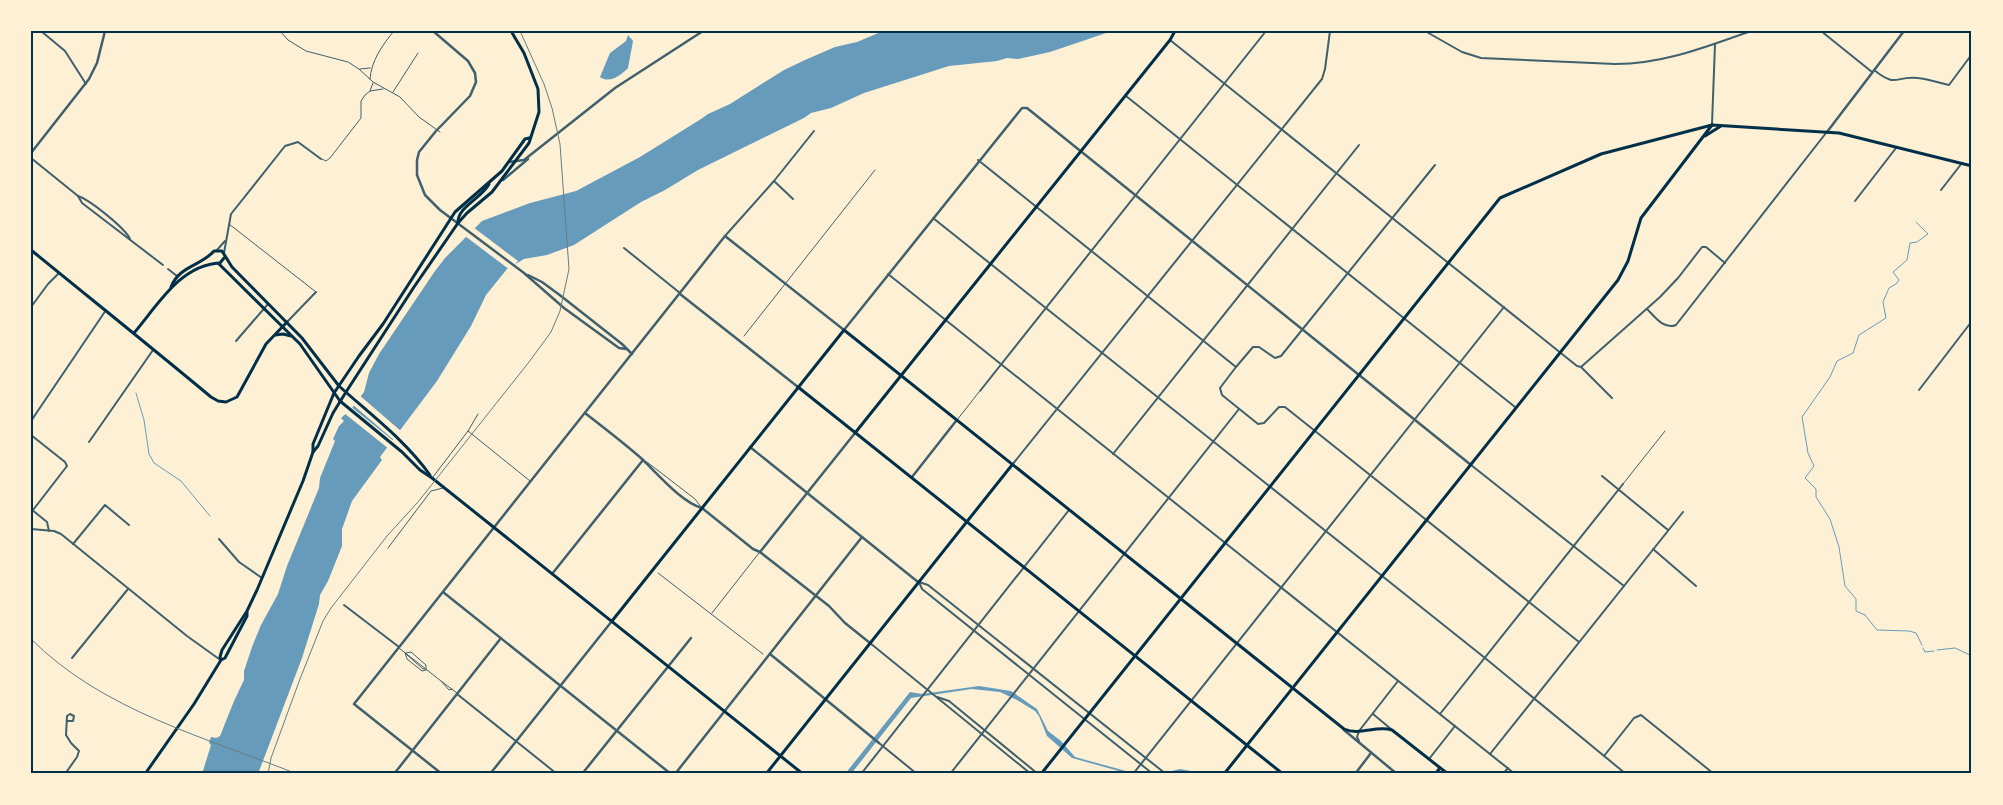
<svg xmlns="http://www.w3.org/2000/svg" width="2003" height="805" viewBox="0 0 2003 805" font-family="'Roboto Serif',serif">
	<rect width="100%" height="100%" fill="#fdf0d5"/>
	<g fill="#669bbc">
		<polygon points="883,31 1112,31 1050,52 1018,59 1007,58 997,61 949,66 864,93 831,108 811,113 804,118 698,170 665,190 641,202 574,245 547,255 524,259 507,269 486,295 471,326 437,381 380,457 382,460 352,501 342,529 342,546 328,581 320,595 319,604 302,658 258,774 202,774 211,745 209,743 211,737 216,738 220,736 234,701 244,680 244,671 252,647 261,625 278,594 287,566 319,488 320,478 335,441 333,439 339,426 344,421 341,418 352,408 364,392 369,373 379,354 435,271 445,258 482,221 530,203 576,191 640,157 701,119 708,114 730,104 784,70 805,60 835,47 857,42"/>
		<path d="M 628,35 L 633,41 L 628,68 C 621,75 610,84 600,77 L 610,53 L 626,41 Z"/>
		<polygon points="979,686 1011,691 1037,709 1048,731 1061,741 1075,757 1126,771 1172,771 1180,769 1206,774 1180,771 1175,773 1126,773 1072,758 1047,736 1039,716 1035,711 1017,700 1000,692 972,689 911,698 851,774 845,774 910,692 922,694"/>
	</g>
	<g fill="#fdf0d5">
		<polygon points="473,227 518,261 511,269 510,270 465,236"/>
		<polygon points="358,394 402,432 395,441 352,404"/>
		<polygon points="350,406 395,442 389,449 344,413"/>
	</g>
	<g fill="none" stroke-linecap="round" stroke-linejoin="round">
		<g stroke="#669bbc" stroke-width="1">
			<polyline points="1916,222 1928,234 1917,242 1910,243 1907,260 1893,272 1899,280 1896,284 1889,288 1883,302 1886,318 1859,335 1853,353 1837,361 1830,377 1802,417 1808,453 1814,466 1805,478 1816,489 1816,497 1830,519 1839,547 1845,586 1856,599 1856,611 1865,615 1877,630 1909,631 1916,633 1922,645"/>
			<polyline points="136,393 144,420 149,454 154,463 181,481 210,516"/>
			<polyline points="1923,648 1925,652 1934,651"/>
			<polyline points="1937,650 1955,648 1972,656"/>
		</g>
		<g stroke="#3f606c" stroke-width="1">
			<polyline points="229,224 316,292"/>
			<polyline points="468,431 530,481"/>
			<polyline points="647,462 695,499 701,507"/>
			<polyline points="433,477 468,431 478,414"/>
			<polyline points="1623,484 1665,431"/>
			<polyline points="388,548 431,491 443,488"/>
			<polyline points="399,648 441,681"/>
			<polyline points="405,653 407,659 422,671 426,670"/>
			<polyline points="406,653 411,652 426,665 426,668"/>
			<polyline points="406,654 423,669 426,669"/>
			<polyline points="452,689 449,690 441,681 457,693"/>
		</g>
		<g stroke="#3f606c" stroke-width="1">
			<polyline points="280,31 288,40 306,51 348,62 359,69 373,82 400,97 419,117 440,132"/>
			<polyline points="360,69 370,68"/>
			<path d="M 370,79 C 371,61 383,44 394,31"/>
			<polyline points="370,91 373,83"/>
			<polyline points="393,92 418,53"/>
			<polyline points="322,159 326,161 330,158 361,118 361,101 365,95 370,91 383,89"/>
			<polyline points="744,336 875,170"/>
			<polyline points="957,420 979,392"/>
			<polyline points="658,573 763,654"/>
			<polyline points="712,613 759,553"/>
		</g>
		<g stroke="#3f606c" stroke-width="2">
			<polyline points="41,31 65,51 86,84"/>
			<path d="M 1425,31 L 1462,52 L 1481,58 L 1615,64 C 1663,64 1706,47 1751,31"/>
			<polyline points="1821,31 1872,72"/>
			<polyline points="1170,40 1577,366 1581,367 1612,398"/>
			<path d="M 1874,70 C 1898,89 1895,75 1918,78 C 1928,79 1939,83 1949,85 L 1972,54"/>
			<polyline points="1126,96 1515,407"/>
			<polyline points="1712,124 1715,44"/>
			<path d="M 31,158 L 78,196 C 90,200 125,228 130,239"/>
			<polyline points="978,160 1236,367 1220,388 1222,395 1258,424 1264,423 1279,407 1285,407 1579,642"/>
			<polyline points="774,181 793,199"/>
			<polyline points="1941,190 1962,163"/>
			<polyline points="78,196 82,203 163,265"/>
			<polyline points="1855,201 1896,148"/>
			<polyline points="933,218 1485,658 1626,774"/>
			<polyline points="725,236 774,181 814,131"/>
			<polyline points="624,248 680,293"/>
			<polyline points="217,250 225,241"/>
			<polyline points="224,253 231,214 285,146 298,142 321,159"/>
			<polyline points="168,269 177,276"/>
			<polyline points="888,274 1515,774"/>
			<polyline points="31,307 48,284 59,273"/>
			<path d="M 1647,309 C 1655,317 1664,330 1676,325 L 1826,133"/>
			<polyline points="287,322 316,292"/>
			<polyline points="236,341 268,304"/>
			<polyline points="1236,367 1253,347 1259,347 1275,358 1281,356 1435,165"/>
			<polyline points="1581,367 1660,297 1678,278 1702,247 1706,247 1725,263"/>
			<polyline points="1919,390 1972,321"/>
			<polyline points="980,391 1266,31"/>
			<polyline points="31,421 106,310"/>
			<polyline points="31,435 65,462 67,466 33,510"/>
			<polyline points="89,442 153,350"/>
			<polyline points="1113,454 1359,145"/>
			<polyline points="1012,465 1322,79 1325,69 1330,31"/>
			<polyline points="1471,465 1624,586"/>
			<polyline points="1602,476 1668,530"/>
			<polyline points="31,509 47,522 49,531"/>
			<polyline points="31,529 54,531 61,534 187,636 219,659"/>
			<polyline points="219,539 239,562 262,578"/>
			<polyline points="73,544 105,505 129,525"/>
			<polyline points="1653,549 1696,586"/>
			<polyline points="919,582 928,585 1166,774"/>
			<polyline points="919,582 922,589 1153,774"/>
			<polyline points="344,605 399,647"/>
			<polyline points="870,643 1031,774"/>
			<polyline points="72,658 128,589"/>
			<polyline points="457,694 557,774"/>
			<polyline points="937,697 949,701 1038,774"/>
			<polyline points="1373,714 1391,729"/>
			<polyline points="1440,714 1623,484"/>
			<polyline points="1359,741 1357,737 1359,731 1398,681"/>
			<polyline points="879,743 917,774"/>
			<polyline points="1490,754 1683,512"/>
			<polyline points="1604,756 1634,718 1641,715 1714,774"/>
			<polyline points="1429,759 1455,726"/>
			<polyline points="65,774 77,757 79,751 71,743 66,735 67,716 70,714 74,716 73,721 68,721"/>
			<polyline points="861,774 1069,510"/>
			<polyline points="950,774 1239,409"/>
			<polyline points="1133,774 1504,307"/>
			<polyline points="1503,774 1508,768"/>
		</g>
		<g stroke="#3f606c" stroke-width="2.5">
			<polyline points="433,31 468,61 475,73 476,82 470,96 436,131 419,152 417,160 417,175 425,195 440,210 524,273 564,308 619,348 626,349"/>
			<polyline points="1827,132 1904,31"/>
			<polyline points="31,153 89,79 97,63 105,31"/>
			<polyline points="509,162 524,160 615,88 703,31"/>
			<polyline points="503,180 528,159"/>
			<polyline points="528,275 542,282 561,296 622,344 632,354"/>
			<polyline points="680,294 798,387"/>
			<path d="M 585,413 C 604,428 624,443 642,459 C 658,474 681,502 702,508 L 753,549 L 760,552 L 829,606 L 845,623 L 870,643"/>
			<polyline points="750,447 918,582"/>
			<polyline points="912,477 956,421"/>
			<polyline points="760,552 855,433"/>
			<polyline points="552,574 643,460"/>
			<polyline points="443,592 671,774"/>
			<polyline points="770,654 879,743"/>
			<polyline points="1344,730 1397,774"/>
			<polyline points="394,774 501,638"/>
			<polyline points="442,774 354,704 725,236 844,330 1022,108 1027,108 1471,465"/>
			<polyline points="490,774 612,621"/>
			<polyline points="582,774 691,638"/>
			<polyline points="675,774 862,537"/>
			<polyline points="1355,774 1371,753"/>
		</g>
		<g stroke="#003049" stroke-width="3">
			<path d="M 31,250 C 91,299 151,347 211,397 L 218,401 L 226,402 L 237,397 L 266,344 L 287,322"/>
			<polyline points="218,263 300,344 340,401"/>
			<path d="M 171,287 C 179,266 201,266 214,251 L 222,251 L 232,267 L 302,338 L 339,386"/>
			<path d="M 134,333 C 158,305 180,265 220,263 L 224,258"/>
			<polyline points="275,335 283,334 291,336"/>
			<polyline points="798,387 1283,774"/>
			<polyline points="855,433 1170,40 1175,31"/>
			<path d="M 612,621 L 844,330 L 1344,729 C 1360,736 1376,725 1392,730 L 1448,774"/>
			<polyline points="766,774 1012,465"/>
			<polyline points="1435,774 1440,768"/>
		</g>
		<g stroke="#003049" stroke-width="3">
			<polyline points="1705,136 1721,126"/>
			<path d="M 458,223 C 457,207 482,198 489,184"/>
			<path d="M 339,386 C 371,415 405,440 430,475"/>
			<polyline points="340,401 402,452 420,470 432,478 803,774"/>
			<polyline points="313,452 318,446 333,413 346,392 414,287 458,223 467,213 492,192 529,143 539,112 538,89 524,53 511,31"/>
			<polyline points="221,660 220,657 222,650 247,611 257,590 303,481 313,452 313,444 334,393 359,356 383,324 455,212 502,171 525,139 529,138"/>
			<polyline points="145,774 194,704 221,660 225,658 247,616 247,612"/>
			<polyline points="1041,774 1500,198 1601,154 1712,125 1839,133 1972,166"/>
			<polyline points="1224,774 1618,280 1628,261 1641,218 1712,125"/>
		</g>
		<g stroke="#657d81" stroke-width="1">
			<path d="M 31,639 C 103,711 205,737 297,774"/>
			<polyline points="268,774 271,758 300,679 323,621 331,608 387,536 418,502 529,362 551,332 560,311 569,269 560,144 552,108 544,84 520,31"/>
		</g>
	</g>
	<rect width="2003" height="805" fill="none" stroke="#fdf0d5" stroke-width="65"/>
	<rect x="32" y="32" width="1938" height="740" fill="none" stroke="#003049" stroke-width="2"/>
</svg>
